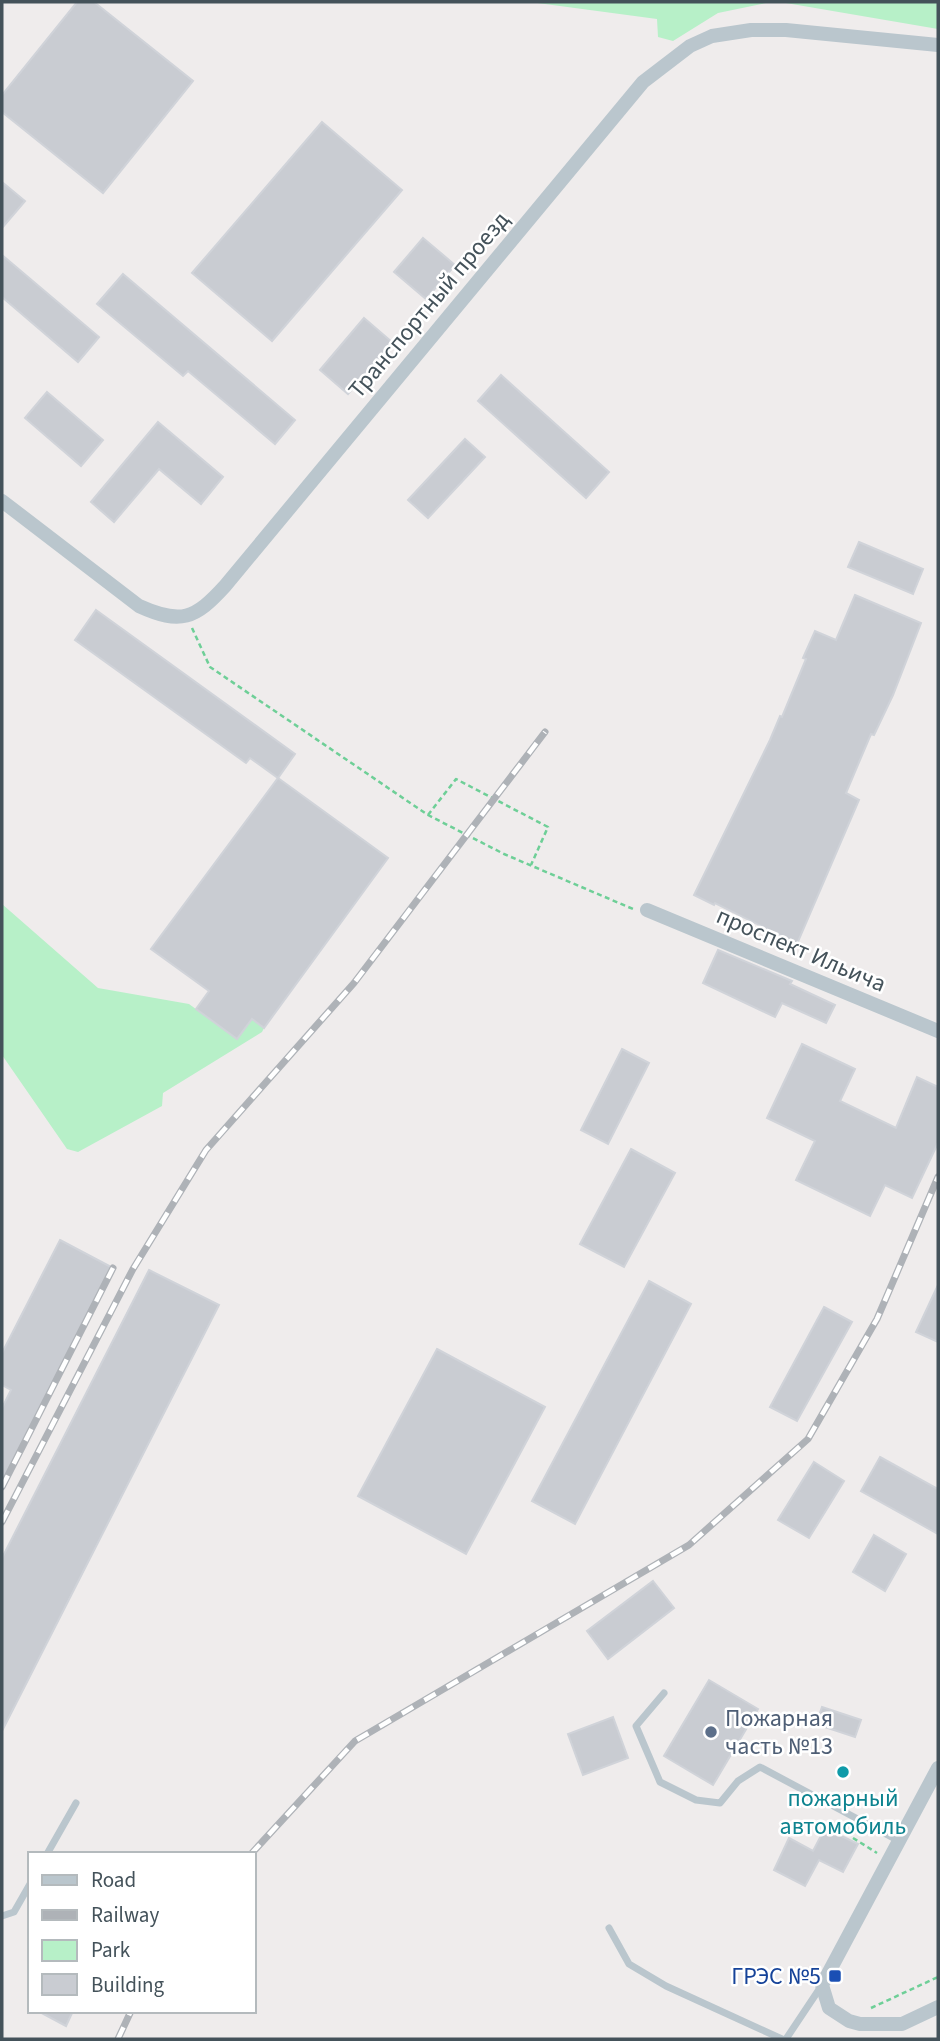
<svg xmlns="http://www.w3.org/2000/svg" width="940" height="2041" viewBox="0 0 940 2041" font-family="'Source Sans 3',sans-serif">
	<rect width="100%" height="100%" fill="#efecec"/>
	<g fill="#b7f0c8">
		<polygon points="530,2 771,2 718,13 673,41 658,37 657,19"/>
		<polygon points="780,2 938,2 938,29"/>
		<polygon points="2,904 98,988 189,1004 237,1039 252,1019 264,1028 262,1032 163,1093 162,1106 78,1152 67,1149 2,1055"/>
	</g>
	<g fill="#c9ccd2" stroke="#d0d3d9" stroke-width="2">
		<polygon points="77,2 94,2 193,81 103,193 2,112 2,95"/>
		<polygon points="322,122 402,190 272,341 192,273"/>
		<polygon points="2,182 25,201 2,228"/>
		<polygon points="423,238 455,265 426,299 394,272"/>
		<polygon points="2,255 99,337 78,362 2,297"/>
		<polygon points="123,274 295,420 275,444 188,371 183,376 97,304"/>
		<polygon points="364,318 392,342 348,394 320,370"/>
		<polygon points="501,375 609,472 586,498 478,401"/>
		<polygon points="47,392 103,440 81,466 25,418"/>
		<polygon points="158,422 223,477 201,504 159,469 114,522 91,502"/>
		<polygon points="465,439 485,457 428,518 408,500"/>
		<polygon points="859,542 923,569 913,594 848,567"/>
		<polygon points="855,595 921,623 893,695 874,735 871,734 846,793 859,800 797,944 715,903 714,905 694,895 770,740 780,716 782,717 806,659 803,658 815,631 836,640"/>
		<polygon points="96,610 295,754 278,778 250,758 246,763 75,640"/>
		<polygon points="278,778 388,858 264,1028 252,1019 237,1039 196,1009 209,991 151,949"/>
		<polygon points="718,950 792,981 790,984 835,1005 826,1023 782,1003 775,1017 703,983"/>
		<polygon points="802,1044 855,1069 840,1101 896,1128 917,1077 938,1087 938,1143 912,1198 885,1185 870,1216 796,1180 815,1141 767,1118"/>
		<polygon points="622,1049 649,1063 608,1144 581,1130"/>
		<polygon points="631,1149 675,1173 624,1267 580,1244"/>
		<polygon points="60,1240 113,1268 2,1483 2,1408 11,1390 2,1385 2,1353"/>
		<polygon points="149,1270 219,1305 2,1731 2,1558"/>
		<polygon points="649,1281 691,1304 575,1524 532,1501"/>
		<polygon points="938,1285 938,1342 916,1332"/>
		<polygon points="824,1307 852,1322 797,1421 770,1407"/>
		<polygon points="437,1349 545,1407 466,1554 358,1496"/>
		<polygon points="880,1457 938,1489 938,1534 861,1491"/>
		<polygon points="814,1462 844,1481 809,1538 778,1520"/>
		<polygon points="874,1535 906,1554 885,1591 853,1572"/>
		<polygon points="653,1581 674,1608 608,1659 587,1631"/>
		<polygon points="709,1680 758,1709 713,1785 664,1756"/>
		<polygon points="822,1707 861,1720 855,1737 816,1724"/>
		<polygon points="613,1717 628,1758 583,1775 568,1734"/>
		<polygon points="825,1828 858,1844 843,1872 819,1860 805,1886 774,1870 789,1838 813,1851"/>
		<polygon points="38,2011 73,2011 66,2026"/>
	</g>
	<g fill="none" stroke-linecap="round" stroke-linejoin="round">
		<g stroke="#6ecf97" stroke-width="2.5" stroke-dasharray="5 3.5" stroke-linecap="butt">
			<polyline points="192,628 210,667 428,815 504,854 633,909"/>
			<polyline points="428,815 456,779 548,827 531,865"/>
			<polyline points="853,1838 877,1853"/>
			<polyline points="871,2008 938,1977"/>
		</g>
		<g stroke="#bac6cd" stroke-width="7">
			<polyline points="664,1693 636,1726 660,1782 696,1800 720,1803 738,1781 760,1767 899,1841"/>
			<polyline points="47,1854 76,1803"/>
			<polyline points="2,1916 14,1912 30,1884"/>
			<polyline points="609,1928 629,1964 666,1986 782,2039"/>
			<polyline points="786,2039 822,1985"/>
		</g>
		<g stroke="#bac6cd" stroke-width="14">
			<path d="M 2,501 L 139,606 C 181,625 195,619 225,586 L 643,82 L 690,46 L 712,36 L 751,30 L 786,30 L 938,45"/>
			<polyline points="647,910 938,1031"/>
			<polyline points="938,1768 822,1985 829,2008 849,2021 860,2024 902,2024 938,2007"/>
		</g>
		<g stroke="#aeb2b7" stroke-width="7">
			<g id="rail">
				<polyline points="2,1487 113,1268"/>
				<polyline points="2,1522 133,1269 206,1150 354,983 545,732"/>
				<polyline points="251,1854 355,1741 689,1545 808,1439 877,1319 938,1177"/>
				<polyline points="118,2039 131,2011"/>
			</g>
		</g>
		<use href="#rail" stroke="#fff" stroke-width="4.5" stroke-dasharray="13" stroke-linecap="butt"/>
	</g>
	<circle fill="#5c6f8a" stroke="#fff" stroke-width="2.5" cx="711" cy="1732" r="7"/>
	<circle fill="#0f9aa8" stroke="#fff" stroke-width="2.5" cx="843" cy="1772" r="7"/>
	<rect fill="#1a4fb4" stroke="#fff" stroke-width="2.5" x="828" y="1969" width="14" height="14" rx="3.5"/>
	<g text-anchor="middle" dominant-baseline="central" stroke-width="5" stroke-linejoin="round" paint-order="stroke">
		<g font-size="24" fill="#44525a" stroke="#fff">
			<text transform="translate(429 305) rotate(-50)">Транспортный проезд</text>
			<text transform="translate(801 950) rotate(23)">проспект Ильича</text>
		</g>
		<g font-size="24" fill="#4e5e75" stroke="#fff" text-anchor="start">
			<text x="725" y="1718">Пожарная<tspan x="725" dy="28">часть №13</tspan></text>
		</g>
		<g font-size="24" fill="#0d838f" stroke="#fff">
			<text x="843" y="1798">пожарный<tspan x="843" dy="28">автомобиль</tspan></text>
		</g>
		<g font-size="24" fill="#164399" stroke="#fff" text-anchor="end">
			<text x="821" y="1976">ГРЭС №5</text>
		</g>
	</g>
	<rect width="940" height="2041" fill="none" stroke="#44525a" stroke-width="7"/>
	<rect x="28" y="1852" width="228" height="161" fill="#ffffff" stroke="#b4babd" stroke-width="2"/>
	<rect x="42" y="1875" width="35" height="10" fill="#bac6cd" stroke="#b4babd" stroke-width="2"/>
	<text x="91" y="1887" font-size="21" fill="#44525a">Road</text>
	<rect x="42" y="1910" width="35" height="10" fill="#aeb2b7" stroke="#b4babd" stroke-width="2"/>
	<text x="91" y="1922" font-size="21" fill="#44525a">Railway</text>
	<rect x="42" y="1940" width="35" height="21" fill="#b7f0c8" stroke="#b4babd" stroke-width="2"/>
	<text x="91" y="1957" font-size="21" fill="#44525a">Park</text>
	<rect x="42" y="1974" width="35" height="21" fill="#c9ccd2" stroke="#b4babd" stroke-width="2"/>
	<text x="91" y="1992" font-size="21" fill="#44525a">Building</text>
</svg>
